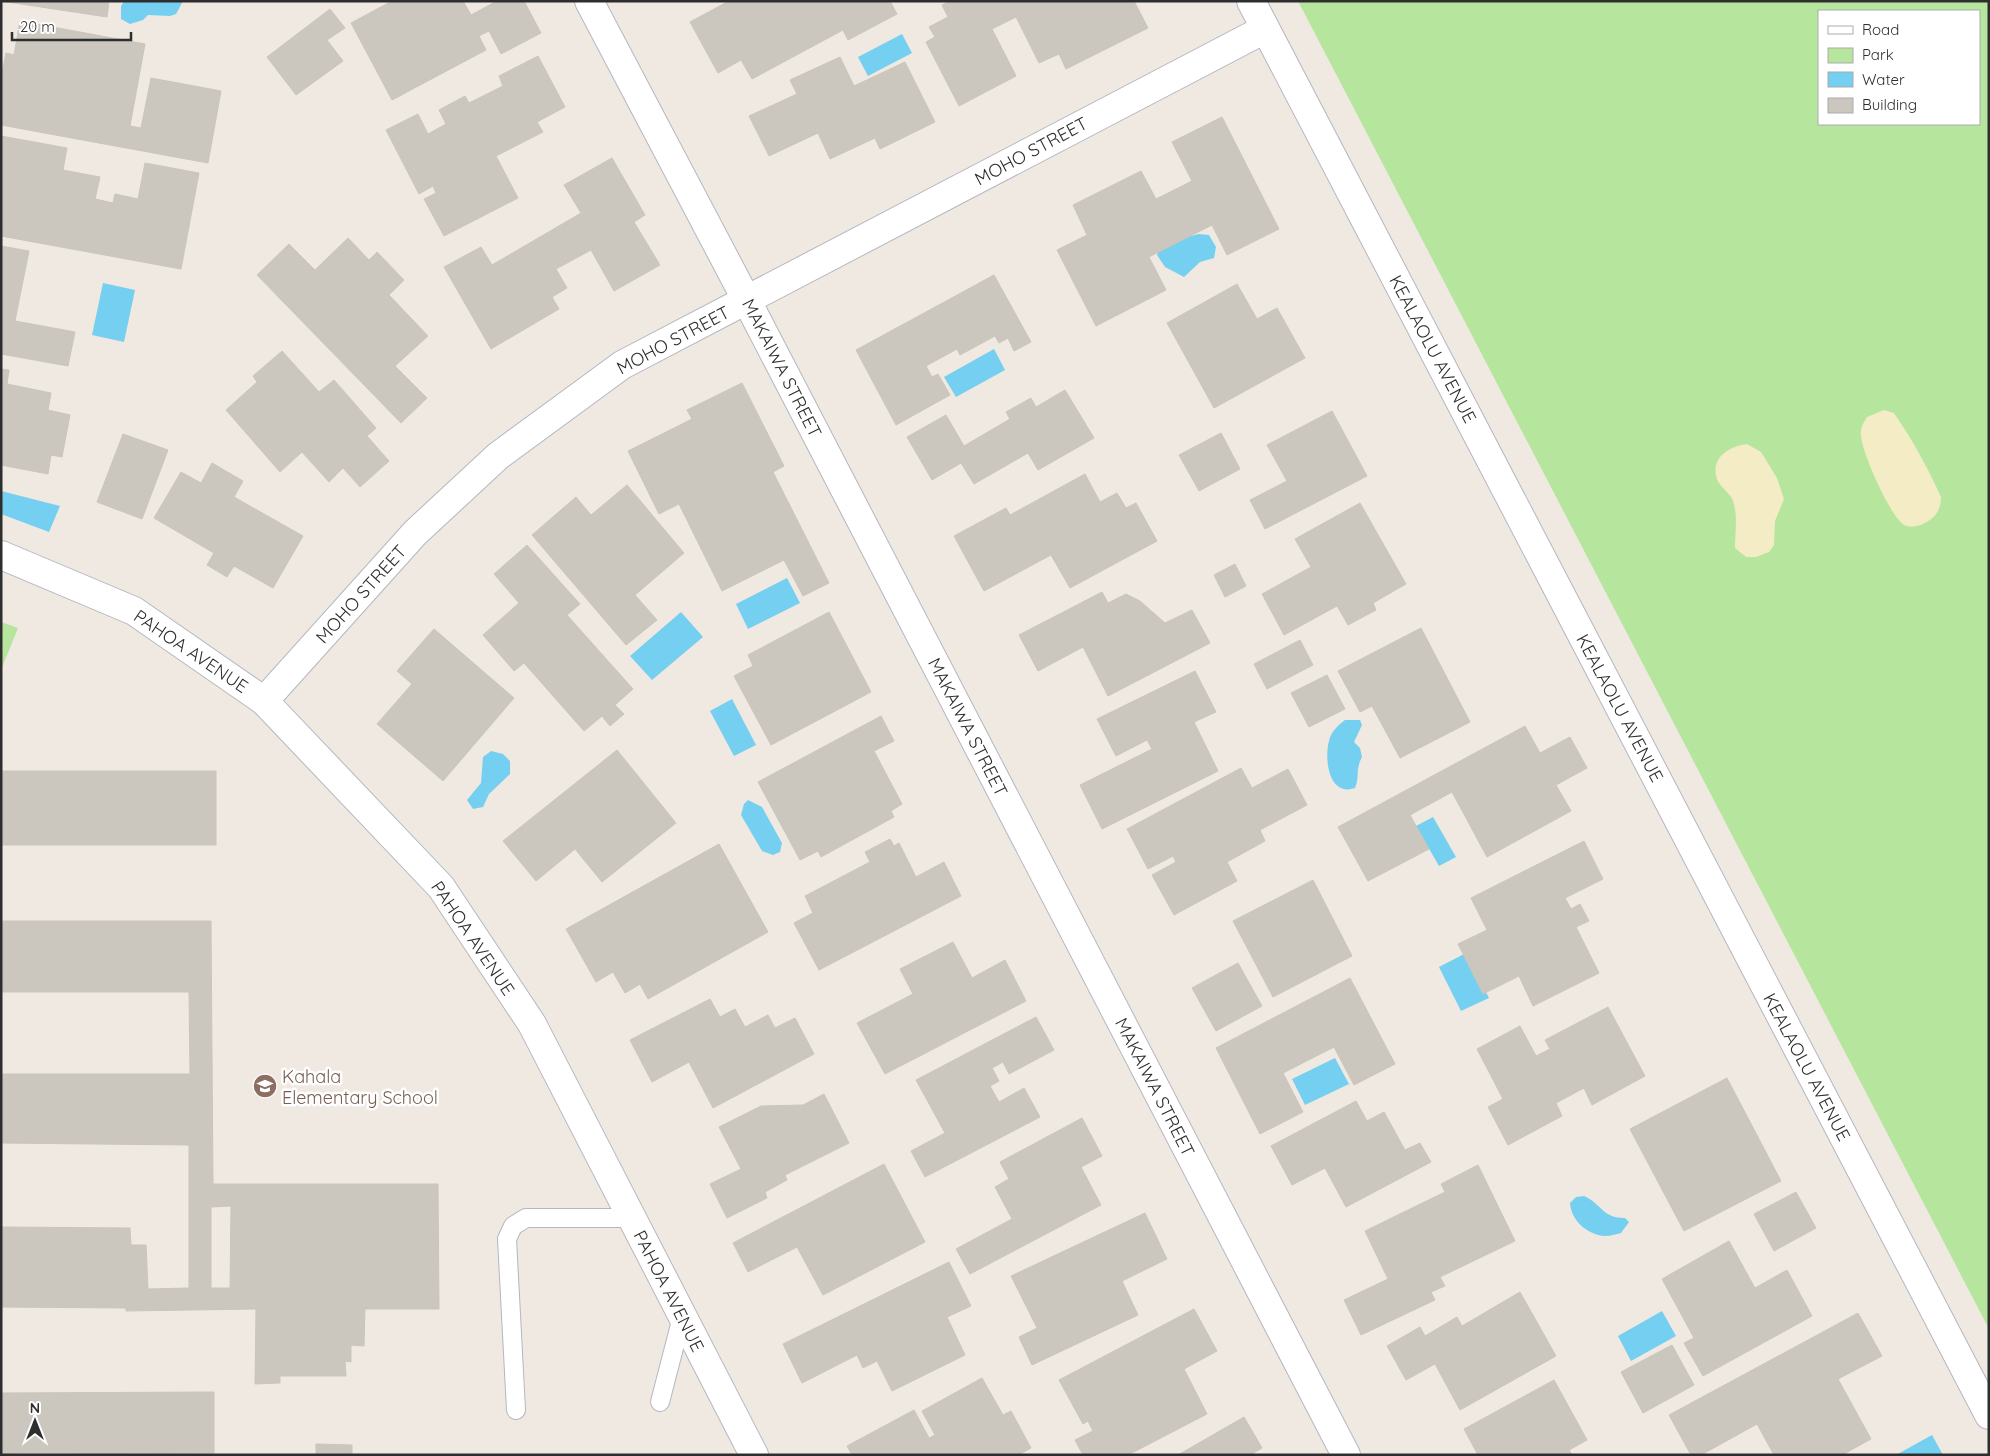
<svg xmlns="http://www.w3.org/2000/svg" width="1990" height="1456" viewBox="0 0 1990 1456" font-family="Quicksand,sans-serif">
	<rect width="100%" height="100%" fill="#efe9e1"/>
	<g fill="#b6e59e" fill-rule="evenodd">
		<path d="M 1298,1 L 1989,1 L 1989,1329 ZM 1819,11 L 1979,11 L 1979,124 L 1819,124 Z"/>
		<polygon points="1,622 18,628 1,670"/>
	</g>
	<g fill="#f3ecc5">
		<path d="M 1884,410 L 1894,413 C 1912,439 1928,468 1941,497 C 1941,507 1938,514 1930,520 C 1922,525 1913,529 1904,525 C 1891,518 1861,451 1861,435 C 1860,429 1863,423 1867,417 Z"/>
		<path d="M 1747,444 L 1761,452 L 1777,478 L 1784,499 L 1775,521 L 1774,545 L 1769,552 L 1756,557 L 1746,557 L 1735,548 C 1735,533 1738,516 1733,501 C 1731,493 1720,488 1717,479 C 1710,458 1729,446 1747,444 Z"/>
	</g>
	<g fill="#75cff0">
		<polygon points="124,1 183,1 176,14 170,16 148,15 143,20 130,24 121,19 121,6"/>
		<polygon points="902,34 912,53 868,76 858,57"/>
		<polygon points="1199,234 1209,235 1216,247 1214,258 1200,262 1184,277 1165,267 1157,255 1160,244"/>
		<polygon points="103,283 135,290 124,342 92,335"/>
		<polygon points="994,349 1005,370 956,397 944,377"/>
		<polygon points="1,491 60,506 49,532 1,514"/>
		<polygon points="787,578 800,603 748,629 736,604"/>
		<polygon points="681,612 703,637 652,680 630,656"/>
		<polygon points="732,699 756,745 734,756 710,711"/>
		<path d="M 1345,720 L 1360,720 L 1362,725 L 1354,742 L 1360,748 L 1362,757 C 1355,770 1360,776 1355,788 C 1329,797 1324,760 1329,741 C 1331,732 1337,726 1345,720 Z"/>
		<polygon points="491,751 503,754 510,761 510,774 489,794 483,807 473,809 467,800 481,783 483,757"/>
		<polygon points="748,800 762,807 782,843 780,852 773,855 762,851 741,815 744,804"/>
		<polygon points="1433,817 1456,857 1439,866 1416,826"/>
		<polygon points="1466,953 1489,998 1461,1011 1439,967"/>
		<polygon points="1335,1058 1349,1084 1305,1105 1292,1079"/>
		<path d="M 1584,1196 C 1602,1204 1602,1218 1625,1218 L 1629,1222 L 1621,1233 C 1616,1234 1610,1236 1605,1236 C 1587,1235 1571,1220 1570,1203 L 1576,1197 Z"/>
		<polygon points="1662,1311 1676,1336 1631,1361 1618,1336"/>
		<polygon points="1932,1435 1943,1455 1896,1455"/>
	</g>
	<g fill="#cbc7bf" stroke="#cbc5ba" fill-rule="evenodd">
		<polygon points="1,1 109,1 107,17"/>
		<polygon points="392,1 463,1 471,15 497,1 524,1 541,33 501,54 489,31 479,36 486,50 392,100 351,23"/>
		<polygon points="729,1 890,1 897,14 848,40 843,30 752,79 741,60 718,73 690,22"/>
		<polygon points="950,1 1134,1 1148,28 1066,69 1059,54 1039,63 1016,17 992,29 1016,76 959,106 926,42 935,37 929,27 948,17 942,5"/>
		<polygon points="330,9 345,28 327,40 343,61 296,95 267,57"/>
		<polygon points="20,21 145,44 130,126 141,128 151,78 221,91 208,163 1,125 1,78 6,53 14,55"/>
		<polygon points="538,56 565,107 537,122 543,132 496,156 518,198 444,236 424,199 436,193 433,186 419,194 386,130 418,114 428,134 446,124 439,110 465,96 469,103 503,86 499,76"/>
		<polygon points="840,57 854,86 905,62 935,122 880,149 875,138 830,159 818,133 769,156 749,116 797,94 790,80"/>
		<polygon points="1222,117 1279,229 1227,255 1212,225 1149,257 1166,290 1096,326 1057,250 1087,235 1073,205 1141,171 1156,199 1192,181 1172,142"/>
		<polygon points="1,136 67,148 63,170 100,177 95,199 113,203 115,194 138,199 145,163 199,173 181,269 1,236"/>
		<polygon points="612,158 645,215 634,222 660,265 614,291 591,250 556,269 567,288 552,297 559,309 491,349 444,267 481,247 492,265 581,213 564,185"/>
		<polygon points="348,238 369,260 377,252 404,280 389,295 428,336 395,366 427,398 401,423 257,275 289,244 315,270"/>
		<polygon points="1,246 29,251 15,321 75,332 68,366 1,354"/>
		<polygon points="994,275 1031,342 1014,351 1008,338 999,343 995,336 960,355 957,349 926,366 932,377 938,374 950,395 896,425 856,350"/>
		<polygon points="1237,284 1257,319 1277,308 1305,358 1214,408 1167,323"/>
		<polygon points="282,351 319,392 334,380 376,428 367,436 389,461 360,487 343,468 329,482 302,452 280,472 226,410 257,382 253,376"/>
		<polygon points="1,369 9,370 7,384 51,393 48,410 70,415 62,457 51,455 48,474 1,465"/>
		<polygon points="742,383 784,466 773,472 829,583 803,596 784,560 722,591 679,504 659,514 628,451 692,419 687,410"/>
		<polygon points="1065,390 1094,438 1038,470 1028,453 974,484 961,463 932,480 907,437 946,415 964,446 1010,419 1006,412 1031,398 1036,407"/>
		<polygon points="1332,411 1367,476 1265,529 1250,500 1287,481 1267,445"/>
		<polygon points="1221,433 1240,469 1199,491 1179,455"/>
		<polygon points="123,434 168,450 142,519 97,502"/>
		<polygon points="212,463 243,481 234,497 303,536 273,588 234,566 227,577 207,565 214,553 154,518 181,472 201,483"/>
		<polygon points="1085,474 1100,502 1117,493 1126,508 1136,503 1157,541 1070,588 1051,555 984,591 954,536 1006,508 1010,515"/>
		<polygon points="627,485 684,553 635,595 657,620 626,645 532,535 576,497 591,515"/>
		<polygon points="1360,503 1406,584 1373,603 1376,610 1348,625 1337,606 1284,635 1262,594 1311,567 1295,539"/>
		<polygon points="527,545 580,604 567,615 633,689 615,705 624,714 610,726 602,716 584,731 524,663 514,671 483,635 519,603 494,574"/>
		<polygon points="1235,564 1246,586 1225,597 1214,575"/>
		<polygon points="1102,592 1108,603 1126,594 1140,601 1165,623 1192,610 1210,643 1108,696 1083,647 1038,671 1019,635"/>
		<polygon points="829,612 871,692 771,745 734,676 753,666 748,655"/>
		<polygon points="1421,628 1470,722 1400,758 1372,706 1360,712 1338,671"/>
		<polygon points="434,629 514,698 443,781 377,724 412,684 397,671"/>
		<polygon points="1300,640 1313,665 1267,689 1254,664"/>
		<polygon points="1195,671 1216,712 1194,722 1218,771 1102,829 1080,785 1152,749 1147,740 1116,756 1097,719"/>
		<polygon points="1327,675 1345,709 1309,727 1291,693"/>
		<polygon points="881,716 894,741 874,751 902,804 891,811 894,817 821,857 818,851 800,860 758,782"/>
		<polygon points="1525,726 1540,753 1570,737 1587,768 1556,785 1571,811 1487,857 1452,792 1410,815 1429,849 1368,881 1338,827"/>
		<polygon points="617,750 676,823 602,882 575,849 536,881 503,841"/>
		<polygon points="1241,768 1252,788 1288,769 1307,805 1260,830 1265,841 1227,862 1237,881 1174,915 1152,875 1176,862 1173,856 1148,869 1127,829"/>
		<rect x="1" y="771" width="215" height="74"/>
		<polygon points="890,839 894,846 899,843 916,877 944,862 961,896 819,970 794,923 813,913 805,896 870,862 865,852"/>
		<polygon points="1584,841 1603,879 1565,898 1571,909 1580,904 1589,921 1576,927 1599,973 1533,1006 1519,976 1483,994 1458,944 1487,930 1471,898"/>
		<polygon points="719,844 768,932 648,999 640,984 625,993 613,972 596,982 566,929"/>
		<polygon points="1313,880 1352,956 1273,997 1233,921"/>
		<path d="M 1,921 L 211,921 L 213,1184 L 438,1184 L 439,1309 L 365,1309 L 364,1346 L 351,1345 L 351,1362 L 345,1361 L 346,1376 L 280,1376 L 280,1383 L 255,1384 L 256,1309 L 126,1311 L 126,1308 L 1,1307 L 1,1227 L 130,1228 L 131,1245 L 146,1245 L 148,1289 L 189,1288 L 189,1145 L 1,1143 L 1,1074 L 190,1074 L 189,992 L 1,992 ZM 231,1206 L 230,1288 L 211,1288 L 211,1207 Z"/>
		<polygon points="953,942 972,978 1005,960 1026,1001 885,1074 857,1023 913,994 900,969"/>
		<polygon points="1238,963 1262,1006 1216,1031 1192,988"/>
		<polygon points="1350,978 1395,1064 1354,1085 1334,1047 1283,1073 1303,1112 1260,1134 1216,1048"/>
		<polygon points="710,999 720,1017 735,1009 745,1027 768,1015 775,1028 795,1018 814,1054 713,1108 689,1062 652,1082 630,1040"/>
		<polygon points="1608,1007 1645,1076 1592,1105 1584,1088 1556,1103 1562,1116 1508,1145 1488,1107 1503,1099 1477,1049 1520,1026 1536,1056 1550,1049 1545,1040"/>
		<polygon points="1036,1017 1054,1050 1009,1074 1003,1062 992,1068 999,1081 990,1086 999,1102 1024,1088 1040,1117 925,1177 911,1151 945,1133 916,1080"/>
		<polygon points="1727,1078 1781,1181 1684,1231 1630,1129"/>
		<polygon points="824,1094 849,1143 785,1175 787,1180 765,1192 767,1198 727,1218 710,1184 741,1169 719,1127 761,1106 803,1105"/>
		<polygon points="1356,1101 1367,1121 1384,1112 1405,1150 1420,1143 1431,1162 1346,1207 1325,1168 1292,1185 1271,1146"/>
		<polygon points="1082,1118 1102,1156 1081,1167 1101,1205 970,1274 956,1249 1012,1219 995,1187 1009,1179 1000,1162"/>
		<polygon points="884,1164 925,1242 823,1295 797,1247 748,1272 733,1243"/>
		<polygon points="1478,1165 1515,1241 1440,1277 1445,1286 1431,1292 1435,1300 1361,1335 1344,1300 1388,1279 1365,1231 1445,1192 1441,1184"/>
		<polygon points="1796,1192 1816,1228 1774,1251 1754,1214"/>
		<polygon points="1145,1213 1167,1259 1122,1281 1138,1315 1032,1365 1019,1337 1037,1328 1011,1276"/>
		<polygon points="1729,1241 1755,1288 1787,1270 1812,1316 1703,1376 1684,1343 1694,1338 1662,1279"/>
		<polygon points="949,1262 971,1306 947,1317 965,1355 892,1391 877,1361 863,1368 857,1355 802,1383 783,1344"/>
		<polygon points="1520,1292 1556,1356 1460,1410 1435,1364 1406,1380 1387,1346 1420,1327 1425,1336 1457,1317 1462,1326"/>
		<polygon points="1194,1309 1217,1351 1184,1369 1207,1414 1128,1455 1083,1455 1075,1440 1093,1431 1088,1421 1083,1424 1059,1380"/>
		<polygon points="1858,1313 1882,1356 1838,1379 1871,1439 1842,1455 1774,1455 1757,1424 1701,1455 1691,1455 1669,1415"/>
		<polygon points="1672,1345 1694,1385 1643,1413 1621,1372"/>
		<polygon points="982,1378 1003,1415 1011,1411 1031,1448 1018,1455 852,1455 847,1446 914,1410 929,1438 935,1435 922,1411"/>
		<polygon points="1554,1380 1587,1440 1569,1450 1572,1455 1478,1455 1464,1429"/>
		<polygon points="214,1392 214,1453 1,1454 1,1393"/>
		<polygon points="1244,1417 1262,1448 1250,1455 1178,1455"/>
		<polygon points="316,1444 352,1445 352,1455 316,1455"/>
	</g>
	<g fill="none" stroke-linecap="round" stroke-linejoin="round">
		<g stroke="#b4b7c1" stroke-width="20">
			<g id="service">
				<polyline points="660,1402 682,1317"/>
				<polyline points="516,1410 507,1239 513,1226 526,1218 632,1218"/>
			</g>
		</g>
		<g stroke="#b4b7c1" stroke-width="30">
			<g id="minor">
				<polyline points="589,1 747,301 1346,1455"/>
				<polyline points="1,555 134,611 264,701 441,887 532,1024 754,1455"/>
				<polyline points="264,701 415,533 498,456 622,365 1265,29"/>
			</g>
		</g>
		<g stroke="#b4b7c1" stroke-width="30">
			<polyline id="tertiary" points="1251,1 1989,1415"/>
		</g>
		<use href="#service" stroke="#fff" stroke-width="18"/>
		<use href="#minor" stroke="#fff" stroke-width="28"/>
		<use href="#tertiary" stroke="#fff" stroke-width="28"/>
	</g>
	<defs>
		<g id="school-disc" transform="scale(1.25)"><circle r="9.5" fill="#8d6e63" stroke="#fff"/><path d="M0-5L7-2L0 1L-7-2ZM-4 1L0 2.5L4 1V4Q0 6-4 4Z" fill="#fff"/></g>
	</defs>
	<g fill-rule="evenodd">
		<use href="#school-disc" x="265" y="1086"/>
	</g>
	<g text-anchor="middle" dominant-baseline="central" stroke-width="5" stroke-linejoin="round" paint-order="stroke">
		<g font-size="18" fill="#2e2e2e" stroke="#fff">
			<text transform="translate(1031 151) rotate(-28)">MOHO STREET</text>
			<text transform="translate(673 340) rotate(-28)">MOHO STREET</text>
			<text transform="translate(1433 349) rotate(62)">KEALAOLU AVENUE</text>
			<text transform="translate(782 368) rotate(63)">MAKAIWA STREET</text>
			<text transform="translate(361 594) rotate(-48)">MOHO STREET</text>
			<text transform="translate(191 651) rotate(34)">PAHOA AVENUE</text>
			<text transform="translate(1620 708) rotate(62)">KEALAOLU AVENUE</text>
			<text transform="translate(968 727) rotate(63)">MAKAIWA STREET</text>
			<text transform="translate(473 938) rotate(56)">PAHOA AVENUE</text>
			<text transform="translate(1807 1067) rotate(62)">KEALAOLU AVENUE</text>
			<text transform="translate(1155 1087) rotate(63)">MAKAIWA STREET</text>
			<text transform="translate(669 1291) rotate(63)">PAHOA AVENUE</text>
		</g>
		<g font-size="18" fill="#785e54" stroke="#fff" text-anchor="start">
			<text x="282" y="1076">Kahala<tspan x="282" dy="21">Elementary School</tspan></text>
		</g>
	</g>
	<rect width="1990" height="1456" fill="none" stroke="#2e2e2e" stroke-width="5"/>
	<rect x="1818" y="10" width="162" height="115" fill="#ffffff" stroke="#ababab"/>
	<rect x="1828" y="26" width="25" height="8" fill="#ffffff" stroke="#ababab"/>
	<text x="1862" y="35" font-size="15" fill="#2e2e2e">Road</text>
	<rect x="1828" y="48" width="25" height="15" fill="#b6e59e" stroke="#ababab"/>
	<text x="1862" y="60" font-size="15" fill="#2e2e2e">Park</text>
	<rect x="1828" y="72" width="25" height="15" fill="#75cff0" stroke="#ababab"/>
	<text x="1862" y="85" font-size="15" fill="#2e2e2e">Water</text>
	<rect x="1828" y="98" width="25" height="15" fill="#cbc7bf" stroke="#ababab"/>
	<text x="1862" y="110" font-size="15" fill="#2e2e2e">Building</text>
	<g transform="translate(35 1421)" stroke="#ffffff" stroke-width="4" paint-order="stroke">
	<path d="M0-4L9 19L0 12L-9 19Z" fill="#2e2e2e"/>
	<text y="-8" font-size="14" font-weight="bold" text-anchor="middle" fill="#2e2e2e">N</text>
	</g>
	<path d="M12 32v8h119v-8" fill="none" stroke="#2e2e2e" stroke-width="2.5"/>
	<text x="20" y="32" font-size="15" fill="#2e2e2e" stroke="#ffffff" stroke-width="4" paint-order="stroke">20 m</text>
</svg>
